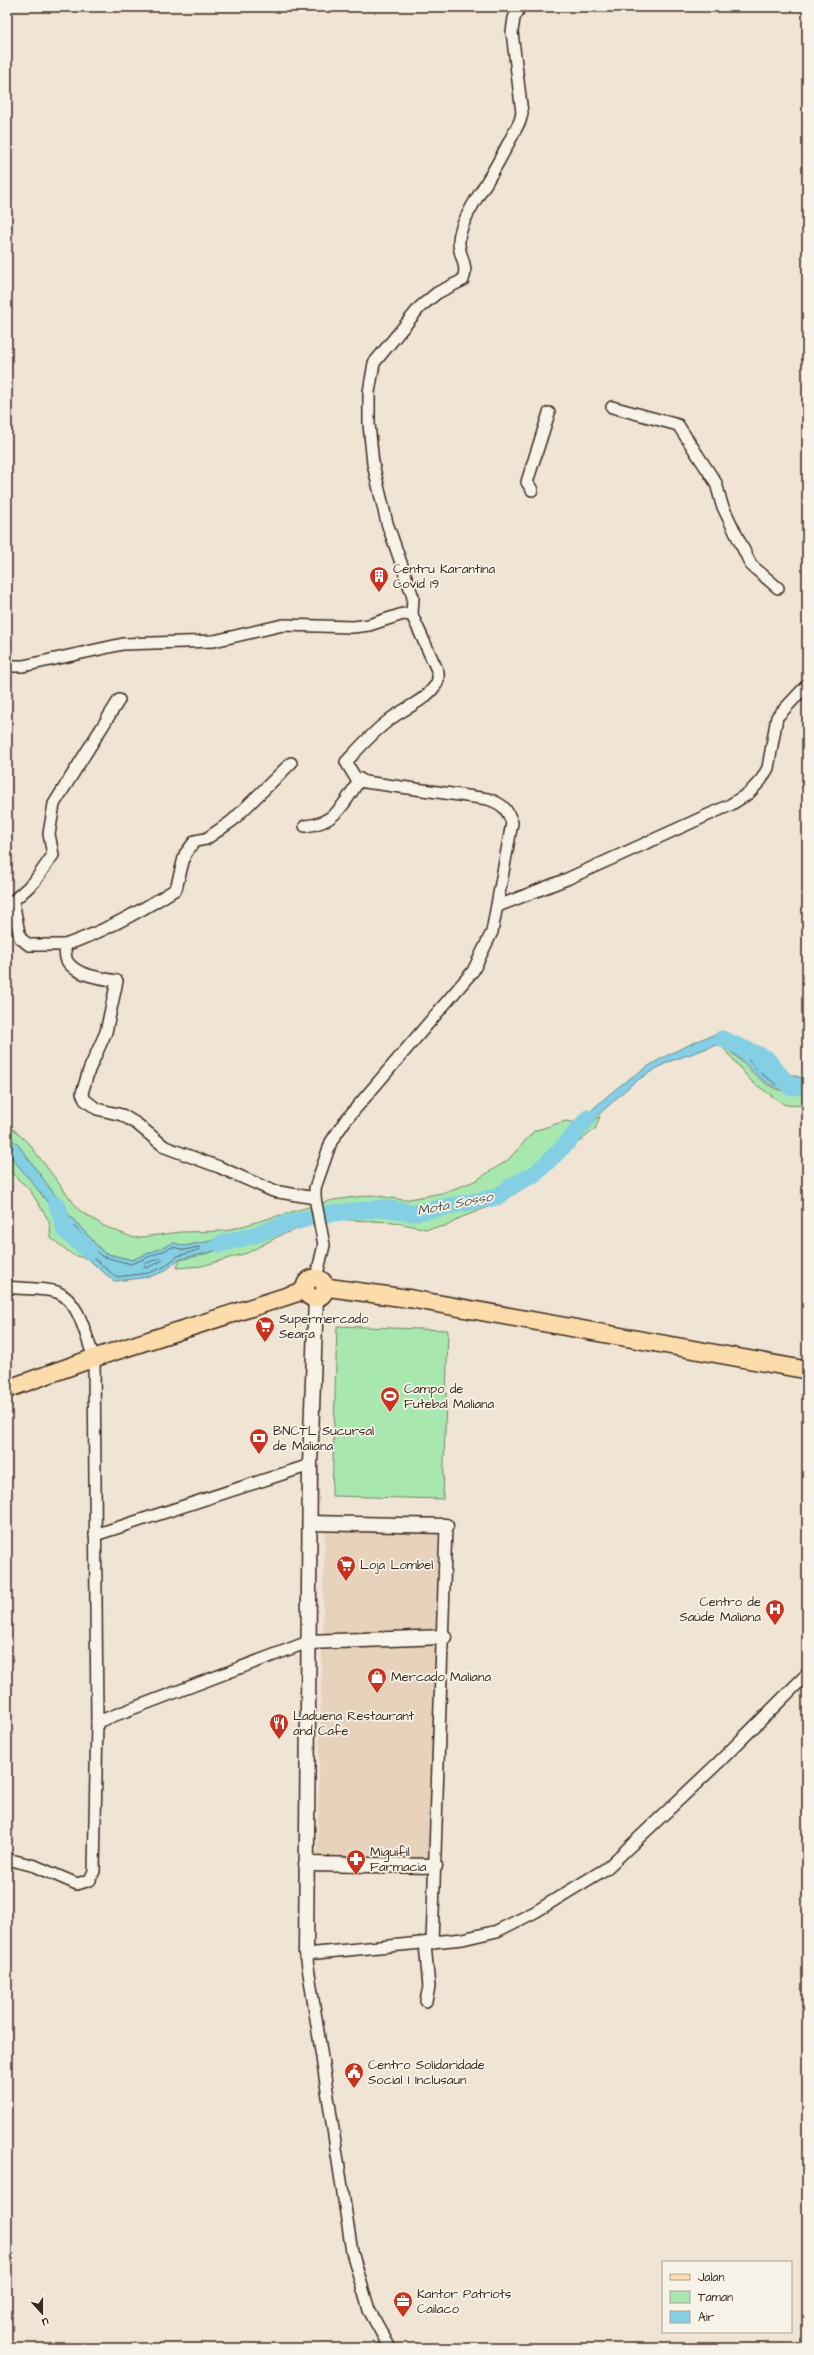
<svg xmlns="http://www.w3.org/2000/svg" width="814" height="2355" viewBox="0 0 814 2355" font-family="'Architects Daughter',sans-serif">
	<rect width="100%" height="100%" fill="#f0e4d4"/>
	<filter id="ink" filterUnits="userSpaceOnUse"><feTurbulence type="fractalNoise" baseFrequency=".025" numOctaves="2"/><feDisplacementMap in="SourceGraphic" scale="8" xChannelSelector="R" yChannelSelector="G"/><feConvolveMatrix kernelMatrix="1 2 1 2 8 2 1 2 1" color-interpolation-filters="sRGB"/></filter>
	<g filter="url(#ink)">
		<polygon fill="#e7d2bc" points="325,1527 438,1530 430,1861 317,1858"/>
		<g fill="#a8e7ae" stroke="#728866">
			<path d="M 720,1044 C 740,1056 754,1080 776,1089 C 784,1092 798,1092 807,1091 L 807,1106 L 785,1105 L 752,1082 Z"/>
			<path d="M 600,1116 L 595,1129 L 554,1162 L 542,1175 L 506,1200 L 460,1218 L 447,1226 L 426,1229 L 393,1222 L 329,1219 L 283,1234 L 247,1253 L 202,1266 L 177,1268 L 180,1260 C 200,1255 230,1250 244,1235 L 184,1246 L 174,1243 L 132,1260 L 104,1253 L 71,1217 L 19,1146 L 7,1134 L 7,1123 L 30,1145 L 79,1210 L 104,1226 L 134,1238 L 181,1232 L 225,1231 L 333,1200 L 371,1195 L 404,1200 L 442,1193 L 475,1181 L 508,1160 L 534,1131 L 565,1121 L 578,1123 L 561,1142 L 582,1130 Z"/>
			<polygon points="7,1152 40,1192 88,1259 73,1255 51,1238 49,1221 30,1190 7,1169"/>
			<polygon points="337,1326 448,1330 443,1499 332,1496"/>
		</g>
		<g fill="#84cfe4" stroke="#678d95">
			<path d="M 720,1034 C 739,1040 736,1044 751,1054 C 768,1065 787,1075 807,1079 L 807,1091 C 759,1095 755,1063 719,1044 L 668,1062 L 647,1074 L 632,1084 L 582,1130 L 560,1143 C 596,1103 631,1072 680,1049 C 694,1043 705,1036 720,1034 Z"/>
			<path d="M 7,1134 L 19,1146 L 71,1217 L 104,1253 L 132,1260 L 174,1243 L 184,1246 L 244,1235 C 229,1251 202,1253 181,1259 C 175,1261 171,1267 166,1270 C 151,1279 131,1279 114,1281 L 88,1259 L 40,1192 L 7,1152 Z"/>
		</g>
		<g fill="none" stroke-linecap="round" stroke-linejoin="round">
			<g stroke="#586c6d" stroke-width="1">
				<polyline points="807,1083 788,1079 751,1059 748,1060 759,1072 777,1085 807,1088"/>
				<polygon points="72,1227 75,1227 101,1256 131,1264 173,1247 184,1250 199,1247 201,1249 178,1256 164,1267 148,1273 116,1277 91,1256"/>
				<polygon points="161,1258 163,1260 147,1268 144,1267 145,1264"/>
			</g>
			<g stroke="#84cfe4" stroke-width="17">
				<polyline points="722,1039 766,1058 790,1087 807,1086"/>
				<polyline points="56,1204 59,1209 65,1231 89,1251"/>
				<polyline points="220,1244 258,1234 285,1224 325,1214 384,1208 414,1213 497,1197 513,1185 535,1174 566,1144 588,1118"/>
			</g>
			<g stroke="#3b2a1e" stroke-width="14">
				<g id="minor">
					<polyline points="612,407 678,425 716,483 722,505 751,565 778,588"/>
					<polyline points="532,490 527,482 549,413"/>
					<polyline points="7,666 23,666 123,644 214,641 283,625 353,627 369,625 403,614 412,615"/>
					<path d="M 119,700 L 54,804 L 49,834 L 53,855 L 34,882 L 13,901 L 20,938 L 29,945 L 65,945 C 65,950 65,957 67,961 C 76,976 102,978 117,981 L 106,1032 L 89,1070 L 82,1093 L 85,1100 L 97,1109 L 122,1115 L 137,1124 L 165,1147 L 219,1167 L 273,1191 L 315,1198"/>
					<path d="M 305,826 C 335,824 345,803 360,779"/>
					<polyline points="498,906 567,879 730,805 749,793 761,780 768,768 777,717 807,685"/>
					<path d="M 65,945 C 104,932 141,911 176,889 L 185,854 L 195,841 L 206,839 L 232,821 L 291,763"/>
					<path d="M 316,1278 L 324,1245 L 315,1198 L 315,1188 L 331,1142 L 345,1121 L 473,971 L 492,932 L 512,823 C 507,808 502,804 488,799 L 365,782 L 355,777 L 346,762 C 359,748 372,733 388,721 C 402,709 424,702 435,686 C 439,682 438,677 438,672 L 412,615 L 413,597 L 387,523 L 373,464 L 369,424 L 369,392 L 374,363 L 420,307 L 437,293 L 463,280 C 469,264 458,256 459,241 C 459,223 480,194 489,178 C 500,160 510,140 520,121 L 522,113 L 512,32 L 514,18 L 520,7"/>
					<path d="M 7,1287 C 20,1289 45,1288 57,1292 C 80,1301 86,1338 94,1358 L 97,1722"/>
					<polyline points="95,1535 310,1465"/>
					<polyline points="7,1859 35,1866 77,1884 90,1880 94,1871 97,1722 308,1642"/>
					<polyline points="432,1943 446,1526"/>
					<polyline points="425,1944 429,1987 426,2001"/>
					<polyline points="390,2348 369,2310 352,2252 306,1954 463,1939 497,1931 535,1912 607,1868 718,1763 807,1674"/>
				</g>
			</g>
			<g stroke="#3b2a1e" stroke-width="17">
				<g id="tertiary">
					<polyline points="310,1523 446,1526"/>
					<polyline points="308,1642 444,1637"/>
					<polyline points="306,1864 435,1866"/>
					<polyline points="306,1954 310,1465 316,1297"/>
				</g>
			</g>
			<g stroke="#3b2a1e" stroke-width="20">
				<g id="primary">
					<circle cx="315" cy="1288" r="10"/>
					<polyline points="325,1287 412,1299 807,1370"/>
					<polyline points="7,1389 94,1358 306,1290"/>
				</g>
			</g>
			<use href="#minor" stroke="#f7f3e8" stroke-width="11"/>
			<use href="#tertiary" stroke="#f7f3e8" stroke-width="14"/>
			<use href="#primary" stroke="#fddcac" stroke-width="17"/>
		</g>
	</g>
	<defs>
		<g id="building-pin" transform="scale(1)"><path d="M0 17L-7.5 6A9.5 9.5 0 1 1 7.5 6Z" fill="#c8321e" stroke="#f7f3e8"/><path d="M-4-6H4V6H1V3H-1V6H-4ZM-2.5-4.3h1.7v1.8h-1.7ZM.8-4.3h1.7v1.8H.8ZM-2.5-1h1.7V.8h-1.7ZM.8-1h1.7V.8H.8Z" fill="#fff"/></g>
		<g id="supermarket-pin" transform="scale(1)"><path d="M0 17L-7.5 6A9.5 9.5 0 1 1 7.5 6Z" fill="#c8321e" stroke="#f7f3e8"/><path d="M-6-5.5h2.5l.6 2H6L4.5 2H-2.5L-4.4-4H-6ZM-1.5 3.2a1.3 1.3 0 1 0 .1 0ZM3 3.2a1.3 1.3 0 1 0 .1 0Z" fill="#fff"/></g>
		<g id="stadium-pin" transform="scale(1)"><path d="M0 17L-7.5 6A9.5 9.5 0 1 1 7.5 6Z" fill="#c8321e" stroke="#f7f3e8"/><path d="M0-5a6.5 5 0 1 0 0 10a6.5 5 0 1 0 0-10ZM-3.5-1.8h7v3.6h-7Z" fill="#fff"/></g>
		<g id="bank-pin" transform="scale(1)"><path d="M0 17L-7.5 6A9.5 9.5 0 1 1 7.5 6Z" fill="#c8321e" stroke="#f7f3e8"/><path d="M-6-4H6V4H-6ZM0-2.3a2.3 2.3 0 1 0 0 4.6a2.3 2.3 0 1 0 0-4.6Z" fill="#fff"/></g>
		<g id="hospital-pin" transform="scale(1)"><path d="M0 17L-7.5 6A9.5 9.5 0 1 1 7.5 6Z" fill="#c8321e" stroke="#f7f3e8"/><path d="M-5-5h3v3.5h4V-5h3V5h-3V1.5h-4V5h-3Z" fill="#fff"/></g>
		<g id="shop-pin" transform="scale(1)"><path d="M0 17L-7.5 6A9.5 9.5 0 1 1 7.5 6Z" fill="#c8321e" stroke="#f7f3e8"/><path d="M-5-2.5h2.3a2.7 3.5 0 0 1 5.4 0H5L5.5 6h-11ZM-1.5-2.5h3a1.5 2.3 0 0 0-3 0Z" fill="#fff"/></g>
		<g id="restaurant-pin" transform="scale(1)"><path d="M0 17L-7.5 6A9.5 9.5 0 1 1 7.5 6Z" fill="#c8321e" stroke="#f7f3e8"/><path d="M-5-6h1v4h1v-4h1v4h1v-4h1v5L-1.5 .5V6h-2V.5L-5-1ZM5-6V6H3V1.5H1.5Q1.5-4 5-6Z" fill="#fff"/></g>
		<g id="pharmacy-pin" transform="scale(1)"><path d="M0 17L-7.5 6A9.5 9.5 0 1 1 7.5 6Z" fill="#c8321e" stroke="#f7f3e8"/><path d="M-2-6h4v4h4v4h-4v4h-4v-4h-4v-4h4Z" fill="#fff"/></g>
		<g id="civic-pin" transform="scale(1)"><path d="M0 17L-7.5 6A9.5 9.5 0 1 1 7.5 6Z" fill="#c8321e" stroke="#f7f3e8"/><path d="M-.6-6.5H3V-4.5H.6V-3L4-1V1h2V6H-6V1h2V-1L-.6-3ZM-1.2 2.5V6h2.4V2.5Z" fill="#fff"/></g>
		<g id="office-pin" transform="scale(1)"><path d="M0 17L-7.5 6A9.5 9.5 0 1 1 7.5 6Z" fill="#c8321e" stroke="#f7f3e8"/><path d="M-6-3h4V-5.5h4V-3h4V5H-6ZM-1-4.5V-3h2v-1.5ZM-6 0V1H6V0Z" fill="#fff"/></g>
	</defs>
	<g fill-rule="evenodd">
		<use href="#building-pin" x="379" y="576"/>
		<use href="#supermarket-pin" x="265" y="1326"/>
		<use href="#stadium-pin" x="390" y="1396"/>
		<use href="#bank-pin" x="259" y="1438"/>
		<use href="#supermarket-pin" x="346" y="1565"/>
		<use href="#hospital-pin" x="775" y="1609"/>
		<use href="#shop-pin" x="377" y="1677"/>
		<use href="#restaurant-pin" x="279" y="1723"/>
		<use href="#pharmacy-pin" x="356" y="1859"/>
		<use href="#civic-pin" x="354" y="2072"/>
		<use href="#office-pin" x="403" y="2301"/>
	</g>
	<g text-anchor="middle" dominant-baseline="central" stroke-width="3.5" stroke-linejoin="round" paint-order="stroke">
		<g font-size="13" fill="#3b2a1e" stroke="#f7f3e8" text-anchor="start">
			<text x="393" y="569">Centru Karantina<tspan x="393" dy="15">Covid 19</tspan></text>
			<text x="279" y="1319">Supermercado<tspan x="279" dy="15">Seara</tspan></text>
			<text x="404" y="1389">Campo de<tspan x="404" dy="15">Futebal Maliana</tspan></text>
			<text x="273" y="1431">BNCTL Sucursal<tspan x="273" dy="15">de Maliana</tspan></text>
			<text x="360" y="1565">Loja Lombel</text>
			<text x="761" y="1602" text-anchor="end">Centro de<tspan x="761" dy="15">Saúde Maliana</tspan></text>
			<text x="391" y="1677">Mercado Maliana</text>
			<text x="293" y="1716">Laduena Restaurant<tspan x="293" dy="15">and Cafe</tspan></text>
			<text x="370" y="1852">Miguifil<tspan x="370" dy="15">Farmacia</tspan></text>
			<text x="368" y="2065">Centro Solidaridade<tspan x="368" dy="15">Social I Inclusaun</tspan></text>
			<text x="417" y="2294">Kantor Patriots<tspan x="417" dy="15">Cailaco</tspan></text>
		</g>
		<g font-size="14" font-style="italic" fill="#4d5350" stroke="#f7f3e8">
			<text transform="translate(455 1204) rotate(-11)">Mota Sosso</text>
		</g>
	</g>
	<rect width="814" height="2355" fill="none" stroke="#f7f3e8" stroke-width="24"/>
	<rect x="12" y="12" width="790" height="2331" fill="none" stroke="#3b2a1e" stroke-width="1.5" filter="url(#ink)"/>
	<rect x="662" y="2261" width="130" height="72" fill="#f7f3e8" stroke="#aca397"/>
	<rect x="670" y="2274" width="20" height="6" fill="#fddcac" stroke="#aca397"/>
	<text x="698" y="2281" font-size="12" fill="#3b2a1e">Jalan</text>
	<rect x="670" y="2291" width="20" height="12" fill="#a8e7ae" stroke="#aca397"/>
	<text x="698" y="2301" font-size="12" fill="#3b2a1e">Taman</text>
	<rect x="670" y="2311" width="20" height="12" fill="#84cfe4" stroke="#aca397"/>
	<text x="698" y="2321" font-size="12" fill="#3b2a1e">Air</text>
	<g transform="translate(42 2313) rotate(159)" stroke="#f7f3e8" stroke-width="3" paint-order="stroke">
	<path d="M0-3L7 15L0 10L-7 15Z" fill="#3b2a1e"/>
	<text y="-6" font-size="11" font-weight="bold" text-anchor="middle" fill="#3b2a1e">U</text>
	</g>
</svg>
